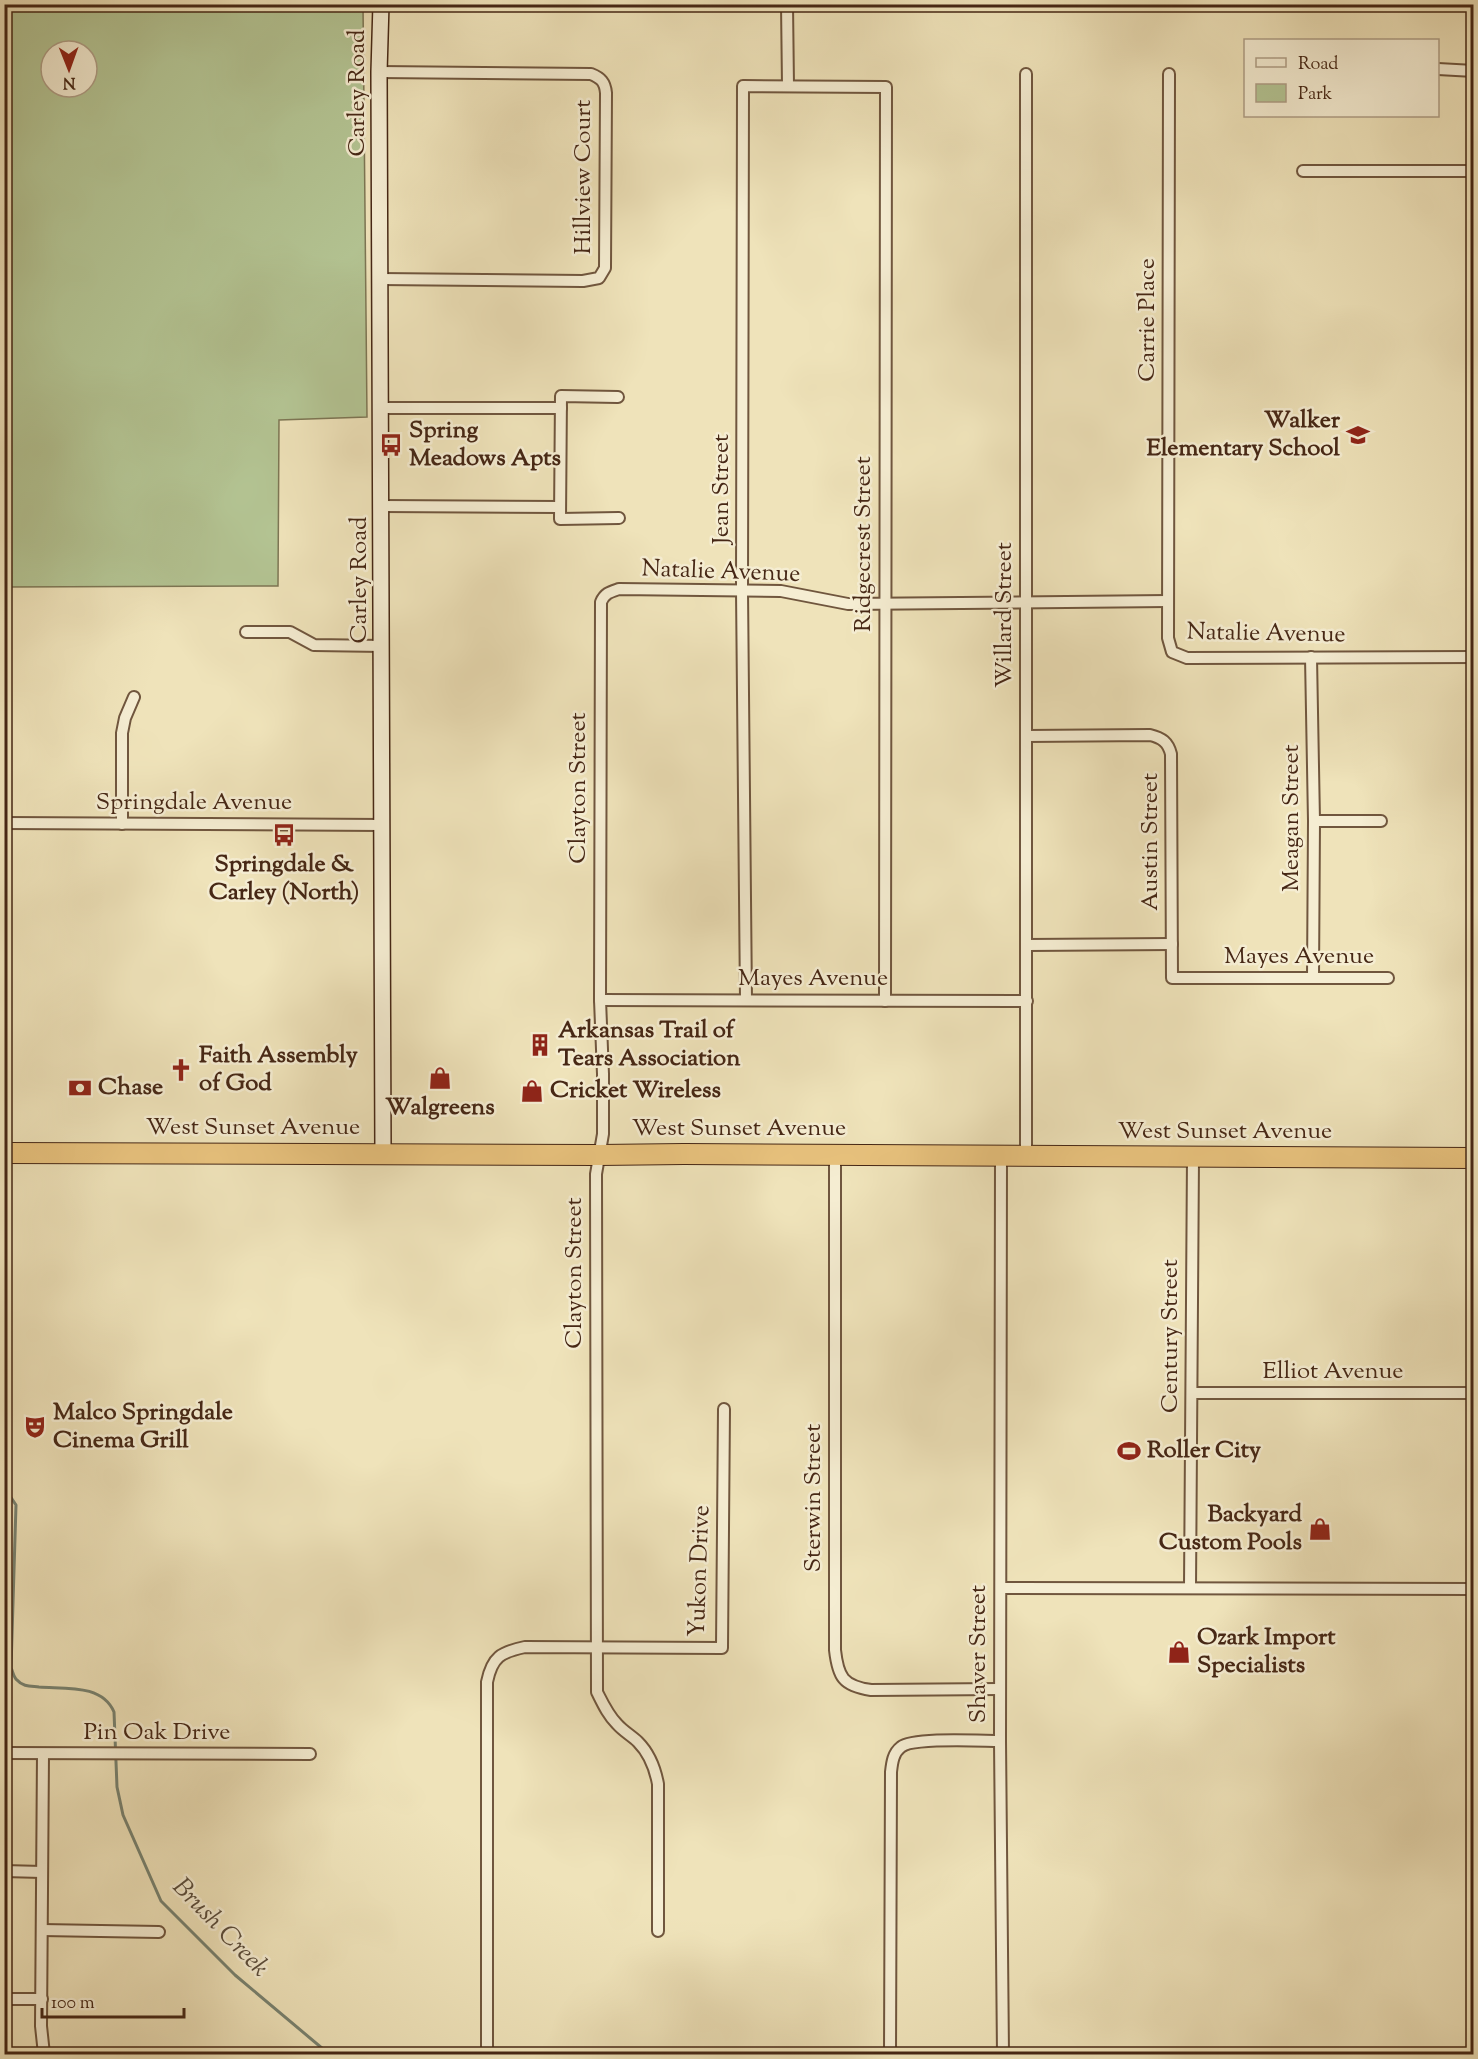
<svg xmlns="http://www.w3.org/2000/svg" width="1478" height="2059" viewBox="0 0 1478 2059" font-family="'Sorts Mill Goudy',serif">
	<rect width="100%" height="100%" fill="#efe3ba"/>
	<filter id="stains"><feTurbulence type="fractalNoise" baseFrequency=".00333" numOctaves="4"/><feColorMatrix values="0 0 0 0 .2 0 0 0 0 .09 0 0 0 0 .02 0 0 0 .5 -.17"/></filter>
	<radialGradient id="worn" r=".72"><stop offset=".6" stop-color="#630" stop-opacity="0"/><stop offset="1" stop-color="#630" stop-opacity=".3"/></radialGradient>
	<path fill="#b4c594" stroke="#7d7654" stroke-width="1.5" fill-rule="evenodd" d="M 4,5 L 363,5 L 367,417 L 279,420 L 278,586 L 5,587 ZM 51,51 L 87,51 L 87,87 L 51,87 Z"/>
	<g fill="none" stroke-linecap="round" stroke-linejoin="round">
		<path stroke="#788270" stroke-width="3" d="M 4,1487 L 16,1505 L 11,1668 C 13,1672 14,1678 17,1680 C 23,1687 31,1686 39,1687 C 66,1689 102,1684 114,1712 L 117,1787 L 123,1815 L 161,1901 L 235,1975 L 329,2054"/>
		<g stroke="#70563e" stroke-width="14">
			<g id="street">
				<polyline points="787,4 788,86"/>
				<polyline points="1438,69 1474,71"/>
				<path d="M 379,72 L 591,74 C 601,78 605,82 606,93 L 605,268 L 599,278 L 583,281 L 380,279"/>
				<polyline points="1169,74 1168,638 1172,652 1187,658 1474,657"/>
				<polyline points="1303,171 1474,171"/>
				<polyline points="618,397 561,396 560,519 619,518"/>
				<polyline points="381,408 561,408"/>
				<polyline points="382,506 560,507"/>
				<polyline points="246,632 290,632 314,645 383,646"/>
				<polyline points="1311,657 1314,821 1313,978"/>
				<path d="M 1027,736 L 1150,735 C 1162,738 1168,742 1171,754 L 1172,978 L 1388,978"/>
				<polyline points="1314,821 1381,821"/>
				<polyline points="4,823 383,825"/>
				<polyline points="122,824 122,733 125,718 134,697"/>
				<polyline points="1027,945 1172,944"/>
				<polyline points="600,1000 1027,1001"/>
				<polyline points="746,1000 742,591 743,86 886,87 885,1001"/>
				<path d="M 835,1154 L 835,1650 C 838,1677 843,1686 871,1690 L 1000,1689"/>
				<polyline points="1026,1157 1026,74"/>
				<polyline points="1192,1393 1474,1393"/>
				<polyline points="1001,1588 1474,1589"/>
				<polyline points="1190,1588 1193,1157"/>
				<polyline points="1000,1741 1003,2054"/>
				<polyline points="4,1753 310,1754"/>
				<polyline points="43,1754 41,2026 44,2054"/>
				<polyline points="4,1871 42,1872"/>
				<polyline points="42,1930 159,1932"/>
				<path d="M 658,1931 L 658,1784 C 655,1768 650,1754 638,1742 C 632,1736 623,1731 617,1724 C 608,1715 603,1704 597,1692 L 596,1174 L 603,1134 L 603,1074 L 600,1000 L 601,602 C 605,593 610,592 619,589 L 781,591 L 848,604 L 1168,601"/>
				<polyline points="4,1999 42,1999"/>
				<path d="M 487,2054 L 487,1682 C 492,1657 501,1652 525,1647 L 722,1648 L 724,1409"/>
				<path d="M 890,2054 L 891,1772 C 892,1763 893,1753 901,1747 C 913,1737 981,1741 1000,1741 L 1001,1156"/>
			</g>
		</g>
		<g stroke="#462715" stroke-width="18">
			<polyline id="secondary" points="381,4 379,72 383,1154"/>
		</g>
		<g stroke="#462715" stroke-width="22">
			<polyline id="highway" points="4,1153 599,1155 684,1154 1474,1158"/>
		</g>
		<use href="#street" stroke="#f5edd2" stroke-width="10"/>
		<use href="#secondary" stroke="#f5edd2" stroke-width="15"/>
		<use href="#highway" stroke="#e8c27d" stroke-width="20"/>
	</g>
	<defs>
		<g id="school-bare" transform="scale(1.8)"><path d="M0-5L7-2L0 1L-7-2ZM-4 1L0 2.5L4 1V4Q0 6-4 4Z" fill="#8f2418" stroke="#f5edd2" stroke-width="2.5" paint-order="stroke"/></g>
		<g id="bus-bare" transform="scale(1.8)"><path d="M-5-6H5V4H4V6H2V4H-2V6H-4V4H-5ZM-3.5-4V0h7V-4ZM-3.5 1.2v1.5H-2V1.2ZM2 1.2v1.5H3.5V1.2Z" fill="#8f2418" stroke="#f5edd2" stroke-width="2.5" paint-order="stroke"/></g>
		<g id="building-bare" transform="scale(1.8)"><path d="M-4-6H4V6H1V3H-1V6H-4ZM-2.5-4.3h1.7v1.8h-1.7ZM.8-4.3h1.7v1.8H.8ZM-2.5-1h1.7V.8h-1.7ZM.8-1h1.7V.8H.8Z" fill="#8f2418" stroke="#f5edd2" stroke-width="2.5" paint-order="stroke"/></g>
		<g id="church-bare" transform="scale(1.8)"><path d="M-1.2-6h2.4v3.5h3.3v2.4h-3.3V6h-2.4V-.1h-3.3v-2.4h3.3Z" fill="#8f2418" stroke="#f5edd2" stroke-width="2.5" paint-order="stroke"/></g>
		<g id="shop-bare" transform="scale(1.8)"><path d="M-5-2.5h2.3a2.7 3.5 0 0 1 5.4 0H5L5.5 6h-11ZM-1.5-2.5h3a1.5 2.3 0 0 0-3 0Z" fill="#8f2418" stroke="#f5edd2" stroke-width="2.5" paint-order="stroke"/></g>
		<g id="bank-bare" transform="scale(1.8)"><path d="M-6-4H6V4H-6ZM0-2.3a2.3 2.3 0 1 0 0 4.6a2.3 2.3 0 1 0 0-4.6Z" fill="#8f2418" stroke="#f5edd2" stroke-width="2.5" paint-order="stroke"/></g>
		<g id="theatre-bare" transform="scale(1.8)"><path d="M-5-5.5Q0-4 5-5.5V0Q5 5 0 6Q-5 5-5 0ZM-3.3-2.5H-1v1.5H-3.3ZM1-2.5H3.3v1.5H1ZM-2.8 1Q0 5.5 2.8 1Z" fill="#8f2418" stroke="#f5edd2" stroke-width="2.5" paint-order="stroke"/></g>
		<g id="stadium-bare" transform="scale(1.8)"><path d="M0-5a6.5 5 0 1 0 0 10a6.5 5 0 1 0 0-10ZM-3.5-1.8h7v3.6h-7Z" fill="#8f2418" stroke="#f5edd2" stroke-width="2.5" paint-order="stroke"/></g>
	</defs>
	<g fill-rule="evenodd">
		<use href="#school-bare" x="1358" y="435"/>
		<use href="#bus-bare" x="391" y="445"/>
		<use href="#bus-bare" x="284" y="835"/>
		<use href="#building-bare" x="540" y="1045"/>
		<use href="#church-bare" x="181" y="1070"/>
		<use href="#shop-bare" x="440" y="1078"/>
		<use href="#bank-bare" x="80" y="1088"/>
		<use href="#shop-bare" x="532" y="1091"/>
		<use href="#theatre-bare" x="35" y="1427"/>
		<use href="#stadium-bare" x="1129" y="1451"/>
		<use href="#shop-bare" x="1320" y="1529"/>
		<use href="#shop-bare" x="1179" y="1652"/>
	</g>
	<g text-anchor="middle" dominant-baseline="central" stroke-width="5" stroke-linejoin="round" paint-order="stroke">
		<g font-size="24" fill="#462715" stroke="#f5edd2">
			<text transform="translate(358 93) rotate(-90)">Carley Road</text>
			<text transform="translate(584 177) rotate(-90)">Hillview Court</text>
			<text transform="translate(1148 320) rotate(-90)">Carrie Place</text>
			<text transform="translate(722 489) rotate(-90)">Jean Street</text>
			<text transform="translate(864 544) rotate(-90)">Ridgecrest Street</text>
			<text transform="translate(721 572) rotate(2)">Natalie Avenue</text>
			<text transform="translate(360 580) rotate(-90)">Carley Road</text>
			<text transform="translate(1005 615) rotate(-90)">Willard Street</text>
			<text transform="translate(1266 634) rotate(1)">Natalie Avenue</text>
			<text transform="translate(579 788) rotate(-90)">Clayton Street</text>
			<text x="194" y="803">Springdale Avenue</text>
			<text transform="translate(1292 818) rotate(-90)">Meagan Street</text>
			<text transform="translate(1151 842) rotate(-90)">Austin Street</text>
			<text x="1299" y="957">Mayes Avenue</text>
			<text x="813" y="979">Mayes Avenue</text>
			<text x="253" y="1128">West Sunset Avenue</text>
			<text x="739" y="1129">West Sunset Avenue</text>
			<text x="1225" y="1132">West Sunset Avenue</text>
			<text transform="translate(575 1273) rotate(-90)">Clayton Street</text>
			<text transform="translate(1171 1336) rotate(-90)">Century Street</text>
			<text x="1333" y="1372">Elliot Avenue</text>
			<text transform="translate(814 1498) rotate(-90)">Sterwin Street</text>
			<text transform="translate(700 1571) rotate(-88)">Yukon Drive</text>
			<text transform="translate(979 1654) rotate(-90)">Shaver Street</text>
			<text x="157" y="1733">Pin Oak Drive</text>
		</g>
		<g font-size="24" font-weight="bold" fill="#462715" stroke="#f5edd2" text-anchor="start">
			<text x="1340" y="421" text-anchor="end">Walker<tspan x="1340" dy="28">Elementary School</tspan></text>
			<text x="409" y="431">Spring<tspan x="409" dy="28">Meadows Apts</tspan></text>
			<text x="284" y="865" text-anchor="middle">Springdale &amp;<tspan x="284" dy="28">Carley (North)</tspan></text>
			<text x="558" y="1031">Arkansas Trail of<tspan x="558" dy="28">Tears Association</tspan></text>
			<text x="199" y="1056">Faith Assembly<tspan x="199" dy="28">of God</tspan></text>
			<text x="98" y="1088">Chase</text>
			<text x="550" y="1091">Cricket Wireless</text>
			<text x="440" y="1108" text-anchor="middle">Walgreens</text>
			<text x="53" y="1413">Malco Springdale<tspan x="53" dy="28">Cinema Grill</tspan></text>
			<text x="1147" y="1451">Roller City</text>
			<text x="1302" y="1515" text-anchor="end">Backyard<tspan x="1302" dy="28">Custom Pools</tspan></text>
			<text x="1197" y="1638">Ozark Import<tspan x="1197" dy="28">Specialists</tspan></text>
		</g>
		<g font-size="26" font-style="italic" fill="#5b4d3b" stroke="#f5edd2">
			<text transform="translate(220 1928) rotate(46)">Brush Creek</text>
		</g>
	</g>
	<rect width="1478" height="2059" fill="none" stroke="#efe3ba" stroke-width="24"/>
	<rect x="6" y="6" width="1466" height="2047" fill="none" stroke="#462715" stroke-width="3"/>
	<rect x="12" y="12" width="1454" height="2035" fill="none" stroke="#462715" stroke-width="1.5"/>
	<rect x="1244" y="39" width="195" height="78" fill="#f5edd2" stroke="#af9e86" stroke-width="1.5"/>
	<rect x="1256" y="58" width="30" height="9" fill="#f5edd2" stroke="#af9e86" stroke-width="1.5"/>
	<text x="1298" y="69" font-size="18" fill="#462715">Road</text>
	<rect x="1256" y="84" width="30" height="18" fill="#b4c594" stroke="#af9e86" stroke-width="1.5"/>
	<text x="1298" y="99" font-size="18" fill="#462715">Park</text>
	<g transform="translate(69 69) rotate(179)"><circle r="28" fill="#f5edd2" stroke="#af9e86" stroke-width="1.5"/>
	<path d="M0-4.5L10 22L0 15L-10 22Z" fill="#8f2418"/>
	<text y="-9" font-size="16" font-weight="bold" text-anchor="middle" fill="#462715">N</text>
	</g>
	<path d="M42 2008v9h142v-9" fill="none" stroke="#462715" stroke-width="3"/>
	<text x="51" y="2008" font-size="18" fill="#462715" stroke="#f5edd2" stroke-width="4.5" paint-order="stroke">100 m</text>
	<rect width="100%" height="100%" filter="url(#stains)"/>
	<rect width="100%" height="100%" fill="url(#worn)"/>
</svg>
